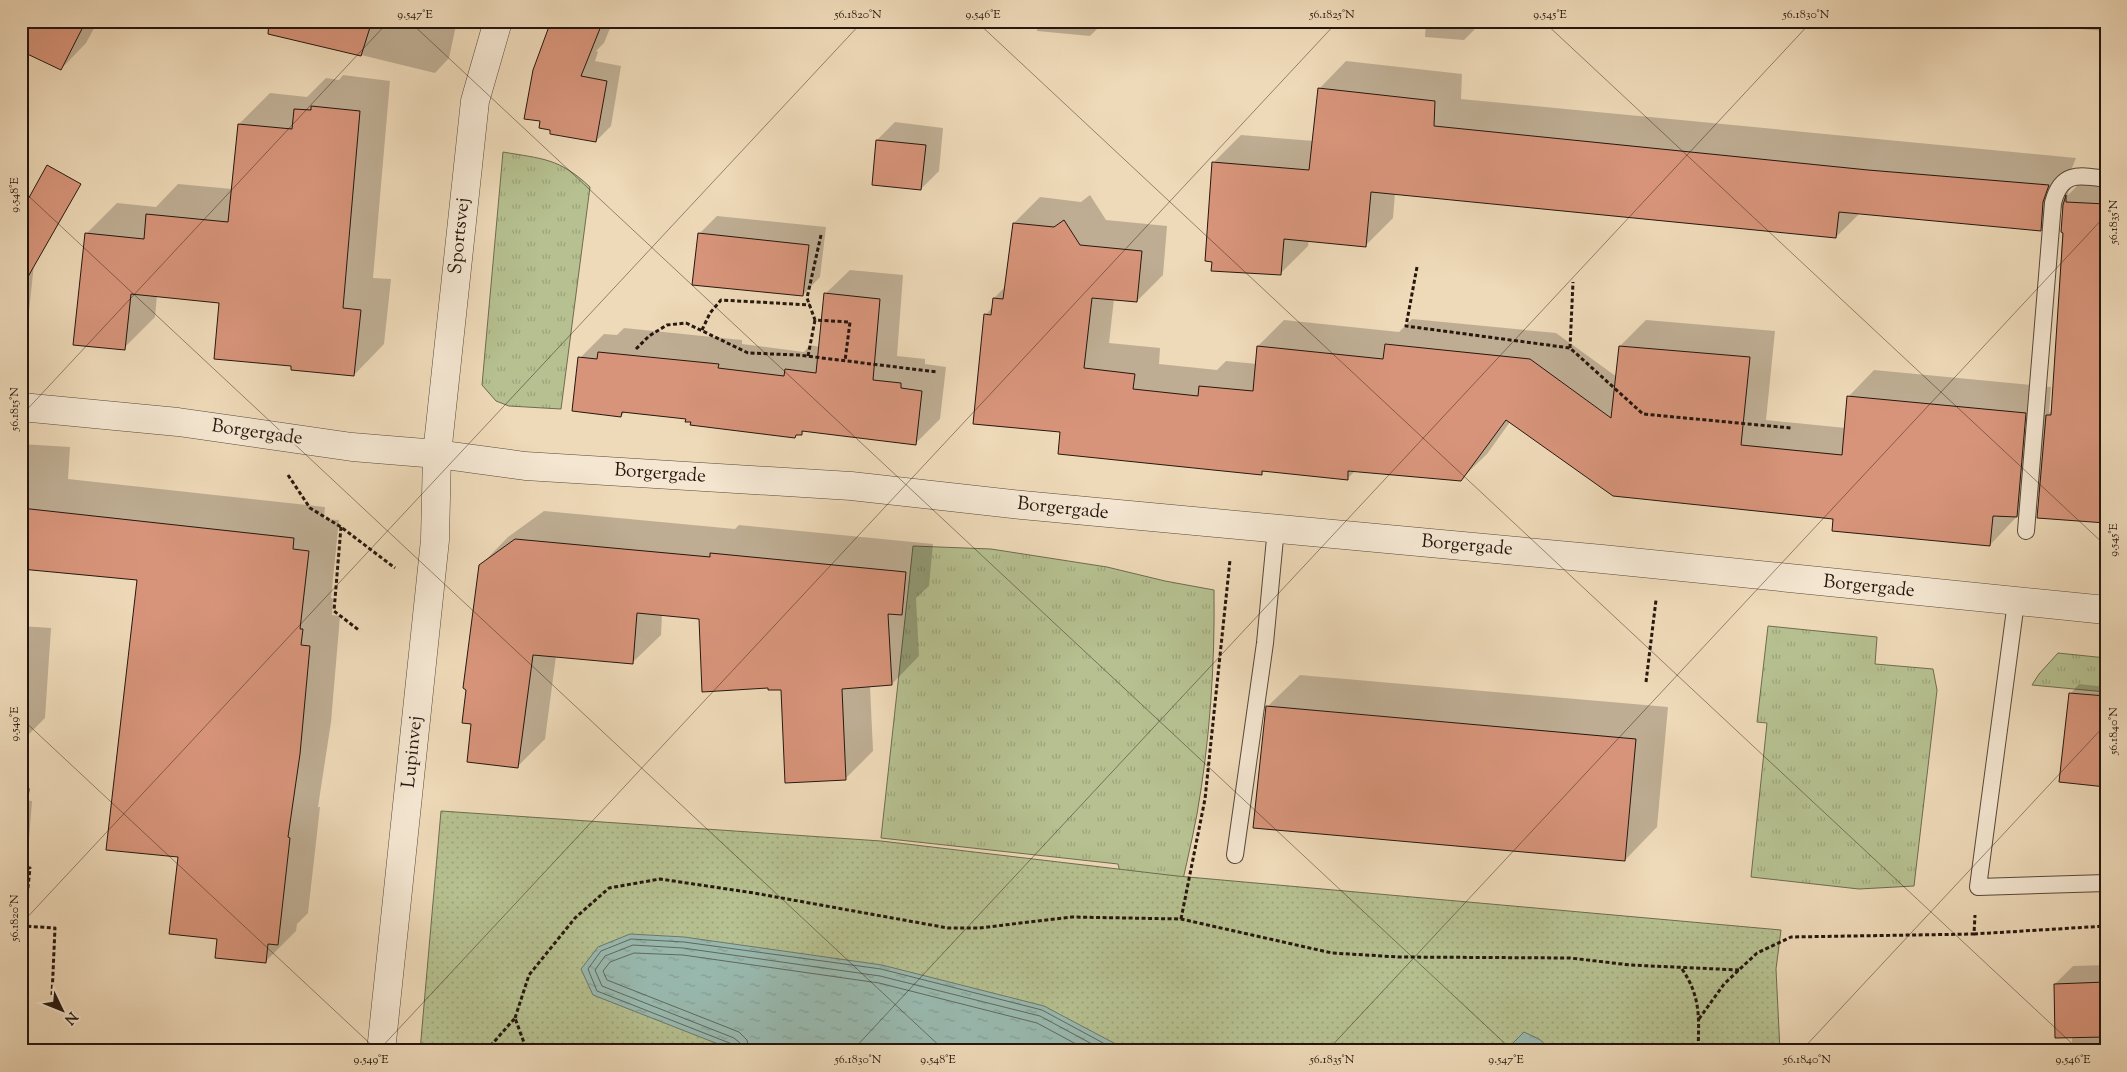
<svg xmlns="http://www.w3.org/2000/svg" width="2127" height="1072" viewBox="0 0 2127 1072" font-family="'Sorts Mill Goudy',serif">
	<defs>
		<pattern id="grass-tufts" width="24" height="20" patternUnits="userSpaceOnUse" patternTransform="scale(1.25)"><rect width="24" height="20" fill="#b6c090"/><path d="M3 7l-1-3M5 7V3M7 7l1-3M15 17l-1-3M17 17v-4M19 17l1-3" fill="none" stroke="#9ca47b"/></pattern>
		<pattern id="park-dots" width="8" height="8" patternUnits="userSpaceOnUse" patternTransform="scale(1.25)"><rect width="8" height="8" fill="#b6c090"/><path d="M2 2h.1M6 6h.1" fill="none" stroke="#9ca47b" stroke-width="1.8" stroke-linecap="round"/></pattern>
		<pattern id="water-ripples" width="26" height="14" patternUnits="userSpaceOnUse" patternTransform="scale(1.25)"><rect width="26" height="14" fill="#99bab0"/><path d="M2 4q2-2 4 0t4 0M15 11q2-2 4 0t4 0" fill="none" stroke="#849f96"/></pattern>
	</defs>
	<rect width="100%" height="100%" fill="#eed9b8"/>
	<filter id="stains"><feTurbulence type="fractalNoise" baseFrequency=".004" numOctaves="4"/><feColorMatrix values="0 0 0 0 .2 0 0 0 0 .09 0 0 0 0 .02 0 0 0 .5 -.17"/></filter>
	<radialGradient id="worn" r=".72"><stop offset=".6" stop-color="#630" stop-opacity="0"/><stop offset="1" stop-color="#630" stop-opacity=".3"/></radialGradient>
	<g fill="url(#grass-tufts)" stroke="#6e6c4f">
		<path d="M 503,152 C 543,159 559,158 590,187 L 561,409 L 509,406 L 496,401 L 482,385 Z"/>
		<path d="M 913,546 L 991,549 L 1107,567 L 1165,581 L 1214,590 C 1215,664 1210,740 1197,814 C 1191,846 1183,878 1176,911 L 1129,911 L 1118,864 L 881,838 Z"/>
		<polygon points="1768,626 1877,637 1875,664 1933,669 1937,690 1914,886 1859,889 1751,877 1767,723 1757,722"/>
		<polygon points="2058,653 2106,658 2106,692 2032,685 2039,674"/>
	</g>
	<polygon fill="url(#park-dots)" stroke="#6e6c4f" points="441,811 881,841 1177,876 1781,930 1776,969 1780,1051 420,1051"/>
	<g fill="url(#water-ripples)" stroke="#6b796f">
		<polygon points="630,934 684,937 882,965 1044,1006 1129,1051 736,1051 593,995 581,969 598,947"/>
		<polygon points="1524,1032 1539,1039 1553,1051 1505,1051"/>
	</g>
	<g fill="#0003">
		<polygon points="21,21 98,21 86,43 61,69"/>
		<polygon points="324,21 457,21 449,58 435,73 316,44"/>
		<polygon points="553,21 613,21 604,43 596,51 598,52 595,61 621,66 611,126 596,141 551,129"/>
		<polygon points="1038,21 1105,21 1090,36 1037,31"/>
		<polygon points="1426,21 1494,21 1492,23 1481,23 1464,40 1425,37"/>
		<polygon points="1884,21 1925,21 1922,24"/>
		<polygon points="1943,21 2106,21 2106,31 1985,22 1982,24"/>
		<polygon points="1346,61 1462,74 1461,99 2076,158 2070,173 2068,195 2091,172 2106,177 2106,522 2040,492 1990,545 1834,517 1510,422 1487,454 1460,480 1356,470 1347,479 1265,470 1262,473 1061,431 985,315 993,307 994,298 1006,286 1014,223 1040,197 1081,202 1090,195 1106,220 1167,226 1163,275 1137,301 1114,299 1109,343 1160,348 1159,364 1217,370 1226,361 1257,364 1258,346 1284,320 1399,332 1412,319 1556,333 1617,377 1620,346 1646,320 1775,331 1766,420 1846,428 1849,396 1874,370 2051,387 2049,413 2052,410 2064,206 2040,229 1860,213 1836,237 1395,193 1393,218 1365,246 1309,240 1308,246 1280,274 1214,162 1241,135 1314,141 1319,89"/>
		<polygon points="343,75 390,81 373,278 391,279 384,344 354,375 293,365 221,302 157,295 155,317 124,348 86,234 117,203 156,207 178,184 232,189 239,124 270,93 307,97 326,78 339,80"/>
		<polygon points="2106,112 2106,135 2104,134"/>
		<polygon points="895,122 943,128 939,171 921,189 877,140"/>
		<polygon points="717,216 826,227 820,277 803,295 699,234"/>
		<polygon points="21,253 35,254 28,321 21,328"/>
		<polygon points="850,270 903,275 897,356 925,359 925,364 946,367 940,419 915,444 805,430 801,434 626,411 621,416 580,358 604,334 617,335 624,328 742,340 742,344 804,352 810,345 820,347 825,294"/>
		<polygon points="21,444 70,447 68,479 325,507 324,519 339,520 331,598 333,599 332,615 340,616 331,722 318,807 320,807 308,913 297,924 296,931 265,962 219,938 179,856 138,579 21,567"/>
		<polygon points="544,511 735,529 739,525 933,544 929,586 916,598 919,656 892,684 870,686 873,751 845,779 782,688 700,618 662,614 661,635 633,662 556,656 545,739 517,767 473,723 480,566 508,537"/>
		<polygon points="21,626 51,628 45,718 21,742"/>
		<polygon points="1300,675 1668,707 1657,827 1625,860 1267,707"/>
		<polygon points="2079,684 2106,687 2106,786 2071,693"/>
		<polygon points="21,800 32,801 25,891 21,895"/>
		<polygon points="2106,965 2106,1051 2072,1051 2072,1037 2055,984 2073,966"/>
	</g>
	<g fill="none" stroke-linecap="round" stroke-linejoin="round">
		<g stroke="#60685f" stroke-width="1">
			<polyline points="735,1051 732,1044 597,991 588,969 601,951 631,939 684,942 881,969 1042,1010 1118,1051"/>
			<polyline points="742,1051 740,1043 734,1038 602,986 595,970 605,956 633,945 683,948 880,976 1040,1016 1105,1051"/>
			<polyline points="749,1051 747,1040 739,1032 607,980 603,971 610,962 634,953 683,955 879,983 1037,1023 1089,1051"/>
		</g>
	</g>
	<g fill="#d7947a" stroke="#26170e">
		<polygon points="21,21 86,21 61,70 21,51"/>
		<polygon points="269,21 372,21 361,56 268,34"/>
		<polygon points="551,21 603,21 581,76 607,81 596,142 550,134 550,130 539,128 540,121 524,119 533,70"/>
		<polygon points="1318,88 1435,101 1434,126 1868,170 2049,185 2043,202 2041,231 1839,212 1836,238 1371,192 1366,247 1284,239 1281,275 1211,271 1212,262 1205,261 1212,162 1309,170"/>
		<polygon points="311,106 360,111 343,308 361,310 354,376 291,370 291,366 214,359 219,303 131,294 125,350 73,345 85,233 144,239 146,214 228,222 238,124 292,129 294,109 311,110"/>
		<polygon points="876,140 926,145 921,190 872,185"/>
		<polygon points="47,165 81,184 21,289 21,212"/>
		<polygon points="2066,195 2066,202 2106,204 2106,523 2037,518 2046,415 2051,415 2063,233 2061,232 2063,205"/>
		<polygon points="1064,220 1080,245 1142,251 1137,302 1092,298 1084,368 1135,374 1133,389 1198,396 1199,386 1253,391 1257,346 1383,359 1385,344 1530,359 1611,418 1619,346 1750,357 1741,445 1842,455 1847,396 2026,413 2017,517 1993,516 1990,546 1832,531 1833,519 1613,496 1506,420 1461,481 1348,471 1348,480 1262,471 1262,475 1058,454 1060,432 973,424 984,314 991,315 993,298 1003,299 1013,223 1054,227"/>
		<polygon points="698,233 809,245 803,296 692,285"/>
		<polygon points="824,293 880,299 873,380 901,383 901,388 922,391 916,445 802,431 802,435 796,435 795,438 690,425 691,422 685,422 686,419 622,412 621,417 572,411 578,357 597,359 598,352 719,364 718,368 784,376 785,369 816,373"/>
		<polygon points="21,508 294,538 293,549 309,551 300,629 303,629 301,645 310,646 300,754 288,837 290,838 278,945 268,944 266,963 215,958 217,939 169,934 178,857 106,850 137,580 21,569"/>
		<polygon points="515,539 710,557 710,553 906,572 902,615 888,614 892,685 842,689 846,780 785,783 781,690 768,690 768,688 702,692 699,619 637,613 633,664 533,655 518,768 467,762 471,724 462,723 466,690 463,688 479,565"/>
		<polygon points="2069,693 2106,696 2106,787 2059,782"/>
		<polygon points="1266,706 1636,739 1625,861 1253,828"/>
		<polygon points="2106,982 2106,1037 2055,1038 2054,984"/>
	</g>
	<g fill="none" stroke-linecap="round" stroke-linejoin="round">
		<g stroke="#584838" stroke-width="18">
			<g id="service">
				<path d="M 2026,531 L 2053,203 C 2061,171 2079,175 2106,179"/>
				<polyline points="2016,602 1978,887 2106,883"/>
				<polyline points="1235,855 1265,643 1276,528"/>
			</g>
		</g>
		<g stroke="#584838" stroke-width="29">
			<polyline id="minor" points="437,454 475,101 498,21"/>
		</g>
		<g stroke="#584838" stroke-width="29">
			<g id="tertiary">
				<polyline points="21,407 178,422 352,447 437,454 525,466 851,486 1022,505 1602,559 2106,610"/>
				<polyline points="381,1051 435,540 437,454"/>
			</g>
		</g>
		<g stroke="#26170e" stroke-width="3" stroke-dasharray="4 2.5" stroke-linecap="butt">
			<polyline points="821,235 807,298 815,320 850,322 845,361"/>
			<polyline points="1417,267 1406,326 1570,348 1643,414 1791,428"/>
			<polyline points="702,330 710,313 721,300 810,305"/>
			<polyline points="1570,348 1573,282"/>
			<polyline points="636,349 649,336 667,325 686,323 748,353 798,355 937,372"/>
			<polyline points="808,356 815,320"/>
			<polyline points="288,475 310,508 341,527 395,568"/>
			<polyline points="341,527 334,611 360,631"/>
			<polyline points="1646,682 1656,600"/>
			<polyline points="21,789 28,789 21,867 30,868 24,926 55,928 52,995"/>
			<polyline points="1181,919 1205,799 1230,560"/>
			<polyline points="1974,934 2106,926"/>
			<path d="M 1682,969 C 1701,997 1699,1018 1698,1051"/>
			<polyline points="515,1018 529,975 575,918 609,888 660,879 754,893 948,928 979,928 1072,917 1181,919 1332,953 1399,957 1570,958 1630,965 1739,970"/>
			<polyline points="1699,1019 1724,984 1757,953 1791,937 1974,934 1975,915"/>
			<polyline points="486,1051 515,1018 527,1051"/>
		</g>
		<use href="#service" stroke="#f4e6d1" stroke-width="16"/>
		<use href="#minor" stroke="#f4e6d1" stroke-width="28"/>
		<use href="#tertiary" stroke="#f4e6d1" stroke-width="28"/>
	</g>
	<path fill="none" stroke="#26170e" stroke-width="1" stroke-opacity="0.45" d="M 409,21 L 1513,1051M 976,21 L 2080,1051M 1543,21 L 2106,546M 21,189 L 945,1051M 21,416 L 389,21M 21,718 L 378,1051M 21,924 L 863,21M 378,1051 L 1338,21M 852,1051 L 1812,21M 1327,1051 L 2106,215M 1801,1051 L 2106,724"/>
	<g text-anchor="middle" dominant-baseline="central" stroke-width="4.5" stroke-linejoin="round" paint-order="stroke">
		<g font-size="19" fill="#26170e" stroke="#f4e6d1">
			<text transform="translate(460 236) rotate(-84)">Sportsvej</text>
			<text transform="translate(257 433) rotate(8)">Borgergade</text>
			<text transform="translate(660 474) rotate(4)">Borgergade</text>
			<text transform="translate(1063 509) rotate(6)">Borgergade</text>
			<text transform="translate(1467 546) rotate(5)">Borgergade</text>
			<text transform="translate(1869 587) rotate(6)">Borgergade</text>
			<text transform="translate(413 752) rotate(-84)">Lupinvej</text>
		</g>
	</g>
	<rect width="2127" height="1072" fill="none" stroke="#eed9b8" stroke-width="55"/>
	<g transform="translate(62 1010) rotate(133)" stroke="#f4e6d1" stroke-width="4" paint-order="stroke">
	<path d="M0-4L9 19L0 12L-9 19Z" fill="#26170e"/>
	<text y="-8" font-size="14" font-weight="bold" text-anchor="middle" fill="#26170e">N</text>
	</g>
	<rect x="28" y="28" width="2072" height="1016" fill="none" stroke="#26170e" stroke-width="2"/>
	<g font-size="12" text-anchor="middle" fill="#26170e">
		<text x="415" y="18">9.547°E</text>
		<text x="858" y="18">56.1820°N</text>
		<text x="983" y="18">9.546°E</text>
		<text x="1332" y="18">56.1825°N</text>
		<text x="1550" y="18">9.545°E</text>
		<text x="1806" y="18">56.1830°N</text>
		<text transform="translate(14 195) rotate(-90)" y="4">9.548°E</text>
		<text transform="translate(2113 222) rotate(-90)" y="4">56.1835°N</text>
		<text transform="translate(14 409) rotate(-90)" y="4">56.1815°N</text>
		<text transform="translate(2113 540) rotate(-90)" y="4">9.545°E</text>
		<text transform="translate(14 724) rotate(-90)" y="4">9.549°E</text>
		<text transform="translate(2113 731) rotate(-90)" y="4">56.1840°N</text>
		<text transform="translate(14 918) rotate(-90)" y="4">56.1820°N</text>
		<text x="371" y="1063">9.549°E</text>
		<text x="858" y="1063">56.1830°N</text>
		<text x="938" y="1063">9.548°E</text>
		<text x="1332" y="1063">56.1835°N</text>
		<text x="1506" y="1063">9.547°E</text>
		<text x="1807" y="1063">56.1840°N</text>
		<text x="2073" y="1063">9.546°E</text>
	</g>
	<rect width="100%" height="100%" filter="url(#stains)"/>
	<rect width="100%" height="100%" fill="url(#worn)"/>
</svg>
